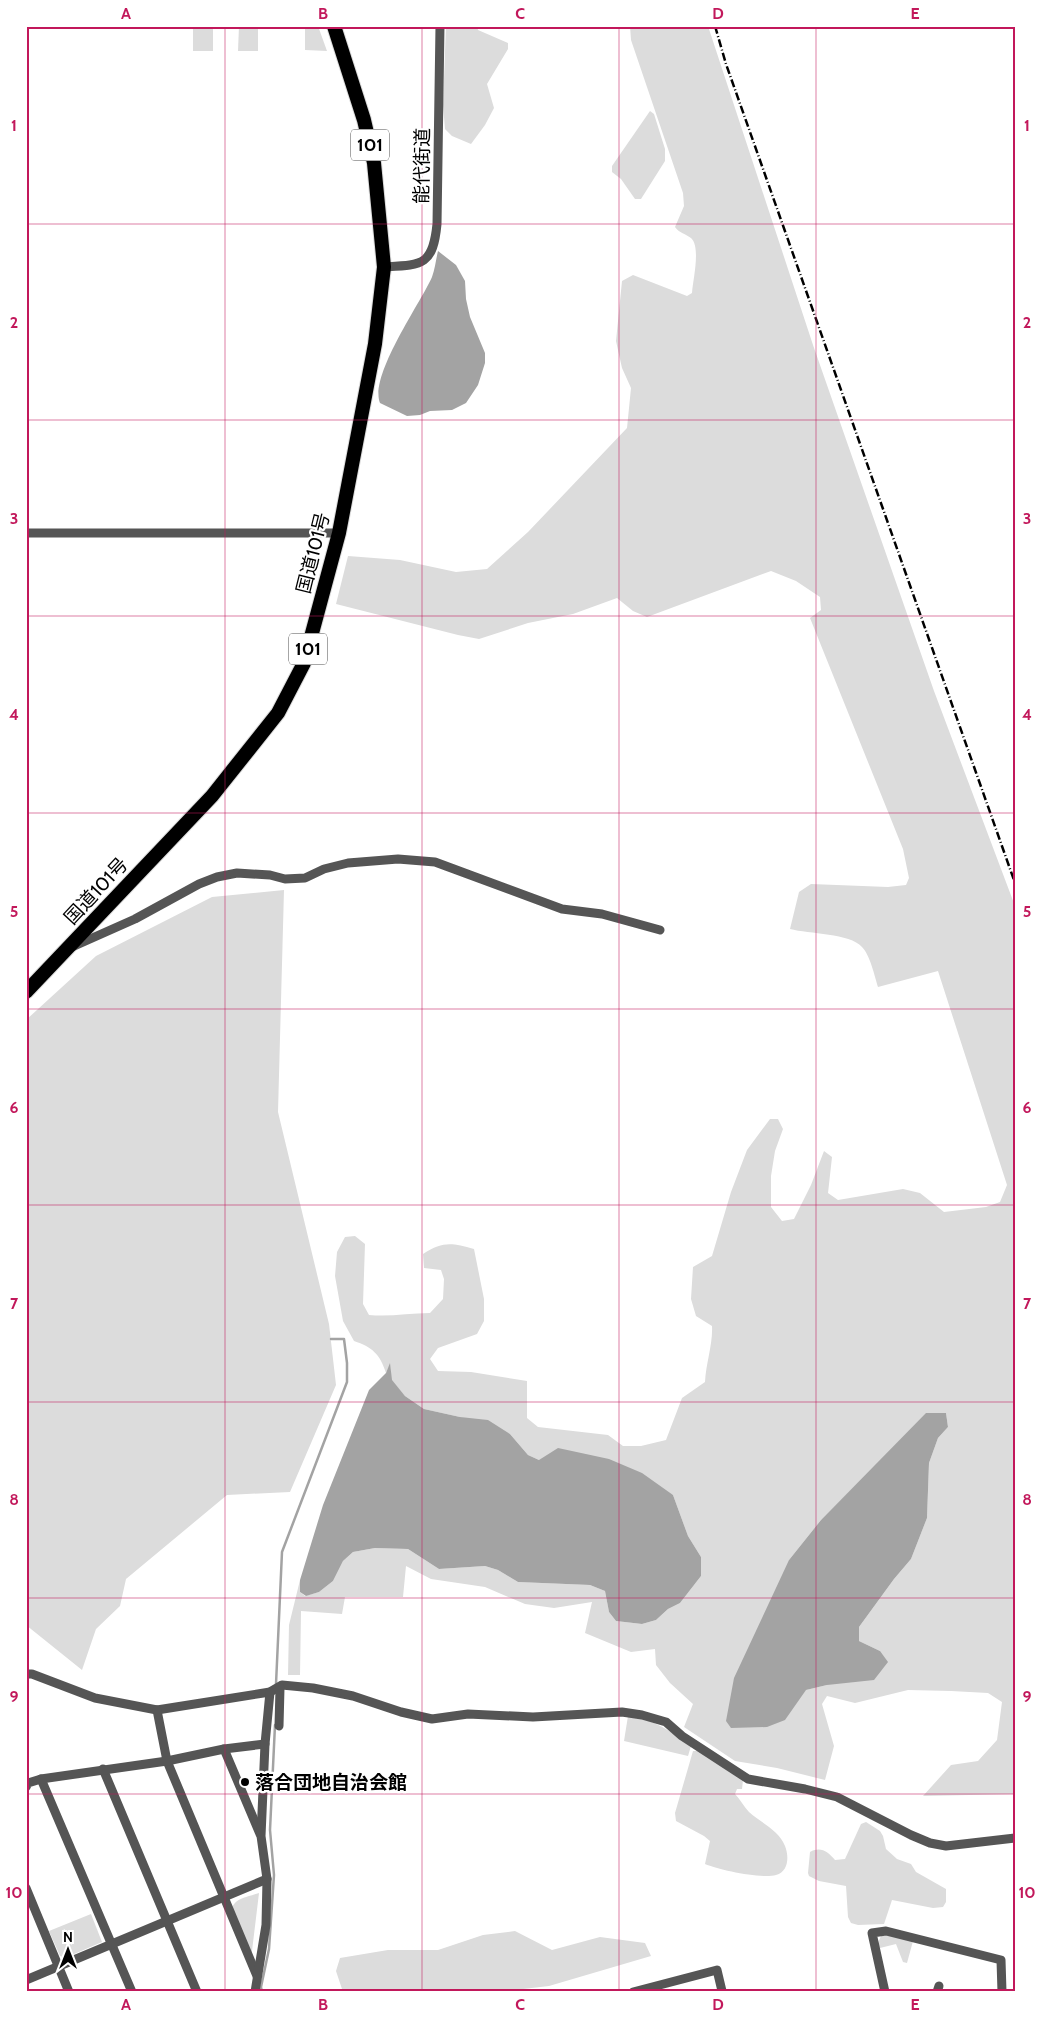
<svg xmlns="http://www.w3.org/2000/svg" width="1041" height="2018" viewBox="0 0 1041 2018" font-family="Cabin,'Noto Sans JP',sans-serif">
	<rect width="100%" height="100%" fill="#fff"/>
	<g fill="#dcdcdc" fill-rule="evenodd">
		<rect x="193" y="26" width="20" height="25"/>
		<polygon points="239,26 258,26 258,51 238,51"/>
		<polygon points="305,26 318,26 327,51 305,50"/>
		<polygon points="446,26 477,26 478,30 508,43 508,49 487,84 494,108 485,125 471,144 452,136 445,129 443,105"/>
		<path d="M 630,26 L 708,26 L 813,345 L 934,691 L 1015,906 L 1015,1794 L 923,1796 L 951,1765 L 978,1761 L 997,1740 L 1002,1702 L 988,1693 L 951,1691 L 908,1690 L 855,1703 L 827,1696 L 822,1704 L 834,1746 L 825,1780 L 777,1768 L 735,1761 L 684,1727 L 693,1704 L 670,1683 L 656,1665 L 655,1649 L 631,1652 L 585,1633 L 592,1602 L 554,1608 L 525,1604 L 485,1587 L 431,1579 L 406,1566 L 403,1597 L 345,1597 L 342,1614 L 301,1611 L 300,1675 L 288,1675 L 289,1625 L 300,1580 L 300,1592 L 305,1596 L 319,1592 L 333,1581 L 343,1561 L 353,1552 L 375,1548 L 408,1549 L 439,1569 L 485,1566 L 498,1570 L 518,1582 L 590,1585 L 605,1591 L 609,1612 L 616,1621 L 642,1624 L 656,1620 L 668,1609 L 680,1603 L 701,1576 L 701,1557 L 688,1536 L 673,1495 L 539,1460 L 528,1455 L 510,1434 L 460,1417 L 424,1409 L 405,1396 L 391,1380 L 390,1365 L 386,1373 C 380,1354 372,1347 354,1341 L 343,1321 L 335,1276 L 337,1252 L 345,1237 L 355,1236 L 365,1244 L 363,1304 L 369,1315 C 390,1317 409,1313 430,1313 L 443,1299 L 444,1279 L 441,1270 L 424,1268 L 423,1254 C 443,1241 452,1243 474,1249 L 484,1299 L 484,1321 L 477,1334 L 438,1348 L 430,1359 L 438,1371 L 471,1372 L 527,1381 L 527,1418 L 538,1427 L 608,1435 L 623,1446 L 641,1446 L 666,1440 L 682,1398 L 705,1382 C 706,1363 713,1344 712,1326 L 696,1316 L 691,1299 L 693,1267 L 712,1256 L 731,1192 L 747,1150 L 770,1119 L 778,1119 L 783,1129 L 775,1151 L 771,1176 L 771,1207 L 782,1221 L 794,1219 L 811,1185 L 824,1151 L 832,1157 L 828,1193 L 838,1200 L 903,1189 L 920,1193 L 944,1212 L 986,1207 L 1000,1202 L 1007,1185 L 938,971 L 878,987 C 875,977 870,955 862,947 C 850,933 809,934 790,929 L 799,892 L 811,884 L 888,887 L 906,885 L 909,878 L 903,849 L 810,618 L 821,610 L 820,597 L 796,581 L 771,571 L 647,617 L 633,611 L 617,598 L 573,614 L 528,623 L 479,639 L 458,635 L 336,604 L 348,556 L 400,560 L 456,572 L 487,569 L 528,532 L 627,428 L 631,388 L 622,368 L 616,341 L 622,281 L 633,275 L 687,296 L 692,293 C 693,279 701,247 691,238 C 686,234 679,233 675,227 L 684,206 L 683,193 L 631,40 ZM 946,1413 L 948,1427 L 938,1438 L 929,1463 L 927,1518 L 911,1559 L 894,1579 L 859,1627 L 859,1641 L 880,1651 L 827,1685 L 806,1690 L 789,1560 L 821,1520 L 926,1414 Z"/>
		<polygon points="650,111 654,114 665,149 665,161 641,199 635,199 621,179 612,172 612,166"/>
		<polygon points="284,890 278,1112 329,1324 336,1385 290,1492 227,1495 126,1579 120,1606 96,1629 82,1670 26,1625 26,1020 96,956 212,897"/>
		<path d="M 628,1716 C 655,1720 669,1730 691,1746 L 688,1756 L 624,1741 Z"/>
		<path d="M 693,1751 L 700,1751 L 743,1780 L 742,1789 L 737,1789 L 735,1794 C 740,1799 744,1807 749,1812 C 761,1823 779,1830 785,1846 C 789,1856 789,1871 776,1875 C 761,1879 719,1870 705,1864 L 710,1841 L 704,1836 L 676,1821 L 675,1813 Z"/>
		<path d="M 866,1822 L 880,1831 L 883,1836 L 886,1849 L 897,1859 L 911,1864 L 916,1872 L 946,1889 L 946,1902 L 943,1907 L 933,1908 L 892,1900 L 884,1924 L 858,1925 L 851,1923 L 848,1917 L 846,1886 L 819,1881 L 809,1876 L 808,1873 L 810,1852 C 821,1846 828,1852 835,1860 L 845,1859 L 861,1824 Z"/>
		<path d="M 259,1893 L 252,1951 L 251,1954 L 232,1909 C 234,1898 248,1897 259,1893 Z"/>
		<polygon points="91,1914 102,1942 65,1958 60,1956 49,1931"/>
		<polygon points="515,1931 552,1950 600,1937 645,1943 651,1956 549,1986 496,1992 343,1992 336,1971 340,1958 388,1950 438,1950 483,1935"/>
		<polygon points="889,1935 913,1941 907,1963 903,1962 896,1944 880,1948 877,1945 881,1936"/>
	</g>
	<g fill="#a3a3a3">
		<path d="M 438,251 L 456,265 L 465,281 L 466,299 L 470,317 L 485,353 L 485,363 L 478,385 L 466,403 L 452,410 L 430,411 L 420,415 L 407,416 L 380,403 C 369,376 420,304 432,277 C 435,269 436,259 438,251 Z"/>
		<polygon points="390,1363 392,1380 405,1396 424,1409 460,1417 488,1420 510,1434 528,1455 539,1460 558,1448 609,1459 642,1473 673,1495 688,1536 701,1557 701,1576 680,1603 668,1609 656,1620 642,1624 616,1621 609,1612 605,1591 590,1585 518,1582 498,1570 485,1566 439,1569 408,1549 375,1548 353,1552 343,1561 333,1581 319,1592 306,1596 300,1592 300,1580 323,1505 369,1390 386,1373"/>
		<polygon points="926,1413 946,1413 948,1427 938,1438 929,1463 927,1518 911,1559 894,1579 859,1627 859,1641 880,1651 888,1662 874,1680 827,1685 806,1690 785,1720 767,1727 731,1728 726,1721 734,1678 789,1560 821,1520"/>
	</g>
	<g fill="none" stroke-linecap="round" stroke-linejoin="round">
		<g stroke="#a3a3a3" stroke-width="2.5">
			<polyline points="276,1684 282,1552 347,1382 347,1363 344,1339 331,1339"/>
			<polyline points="262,1992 261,1987 269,1949 274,1875 270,1830 275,1725"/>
		</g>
		<g stroke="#dbdbdb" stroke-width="16">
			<polyline id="highway" points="26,992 212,796 278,713 304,663 339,533 375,344 384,267 374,163 364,120 334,26"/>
		</g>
		<g stroke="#555" stroke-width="9">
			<path d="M 384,267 C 422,265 433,266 437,224 L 440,26"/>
			<polyline points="26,533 339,533"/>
			<polyline points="72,947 135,919 199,884 217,877 237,873 270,875 285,879 305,878 324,869 348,863 398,859 435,862 562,909 602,914 660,930"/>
			<polyline points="26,1674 32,1674 95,1698 157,1710 270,1692 282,1685 313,1688 353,1696 401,1712 432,1719 468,1714 533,1717 622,1712 642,1715 666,1722 682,1736 748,1779 805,1789 837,1797 911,1835 930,1843 946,1846 1015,1838"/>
			<polyline points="157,1710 167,1761 257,1976"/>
			<polyline points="279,1726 280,1688"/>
			<polyline points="224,1749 260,1834"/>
			<polyline points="103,1769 197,1992"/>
			<polyline points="41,1779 132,1992"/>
			<polyline points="26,1787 28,1783 41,1779 167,1761 224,1749 265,1744"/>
			<polyline points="26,1888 69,1992"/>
			<polyline points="26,1980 267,1879"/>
			<polyline points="255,1992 266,1925 267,1879 261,1836 265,1744 270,1692"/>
			<polyline points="633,1992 717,1970 722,1991"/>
			<polyline points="885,1992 872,1933 886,1931 1001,1960 1002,1992"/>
			<polyline points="937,1992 939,1986"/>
		</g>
		<use href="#highway" stroke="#000" stroke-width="14"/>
		<polyline stroke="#000" stroke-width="2.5" stroke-dasharray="8 2.5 1 2.5" stroke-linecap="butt" points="715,26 726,64 1015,883"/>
	</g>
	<path fill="none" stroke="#c2185b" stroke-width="1" stroke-opacity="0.55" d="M 225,26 L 225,1992M 422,26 L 422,1992M 619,26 L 619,1992M 816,26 L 816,1992M 26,224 L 1015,224M 26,420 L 1015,420M 26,616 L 1015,616M 26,813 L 1015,813M 26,1009 L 1015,1009M 26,1205 L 1015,1205M 26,1402 L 1015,1402M 26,1598 L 1015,1598M 26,1794 L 1015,1794"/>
	<circle fill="#000" stroke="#fff" stroke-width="2" cx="245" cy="1782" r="5"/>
	<g text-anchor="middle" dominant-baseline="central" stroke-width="4.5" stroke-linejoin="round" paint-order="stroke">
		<g fill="#fff" stroke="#4c4c4c" stroke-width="1">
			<rect x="351" y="129.5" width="38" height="31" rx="4"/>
			<rect x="289" y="633.5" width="38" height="31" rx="4"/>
		</g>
		<g font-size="18" font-weight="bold" fill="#000">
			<text x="370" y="145">101</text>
			<text x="308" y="649">101</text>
		</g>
		<g font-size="19" fill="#000" stroke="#fff">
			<text transform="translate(422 166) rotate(-89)">能代街道</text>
			<text transform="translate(313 553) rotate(-76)">国道101号</text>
			<text transform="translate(96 891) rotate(-47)">国道101号</text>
		</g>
		<g font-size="19" font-weight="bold" fill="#000" stroke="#fff" text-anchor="start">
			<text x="255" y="1782">落合団地自治会館</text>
		</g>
	</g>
	<rect width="1041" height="2018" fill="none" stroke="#ffffff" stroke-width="55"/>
	<g transform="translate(68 1950)" stroke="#ffffff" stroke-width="4" paint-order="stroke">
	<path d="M0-4L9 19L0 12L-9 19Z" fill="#000000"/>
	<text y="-8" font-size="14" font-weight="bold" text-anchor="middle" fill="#000000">N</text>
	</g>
	<rect x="28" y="28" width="986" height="1962" fill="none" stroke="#c2185b" stroke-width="2"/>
	<g font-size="16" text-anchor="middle" font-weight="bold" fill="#c2185b">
		<text x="126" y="19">A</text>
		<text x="323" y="19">B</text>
		<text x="520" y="19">C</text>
		<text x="718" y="19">D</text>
		<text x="915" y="19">E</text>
		<text x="14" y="131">1</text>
		<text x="1027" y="131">1</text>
		<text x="14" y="328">2</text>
		<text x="1027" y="328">2</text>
		<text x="14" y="524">3</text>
		<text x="1027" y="524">3</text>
		<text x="14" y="720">4</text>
		<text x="1027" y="720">4</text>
		<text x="14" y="917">5</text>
		<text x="1027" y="917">5</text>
		<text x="14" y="1113">6</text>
		<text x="1027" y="1113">6</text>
		<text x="14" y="1309">7</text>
		<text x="1027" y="1309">7</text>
		<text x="14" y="1505">8</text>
		<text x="1027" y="1505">8</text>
		<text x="14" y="1702">9</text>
		<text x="1027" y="1702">9</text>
		<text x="14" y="1898">10</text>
		<text x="1027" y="1898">10</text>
		<text x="126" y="2010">A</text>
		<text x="323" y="2010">B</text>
		<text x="520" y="2010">C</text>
		<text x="718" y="2010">D</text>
		<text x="915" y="2010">E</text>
	</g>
</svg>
